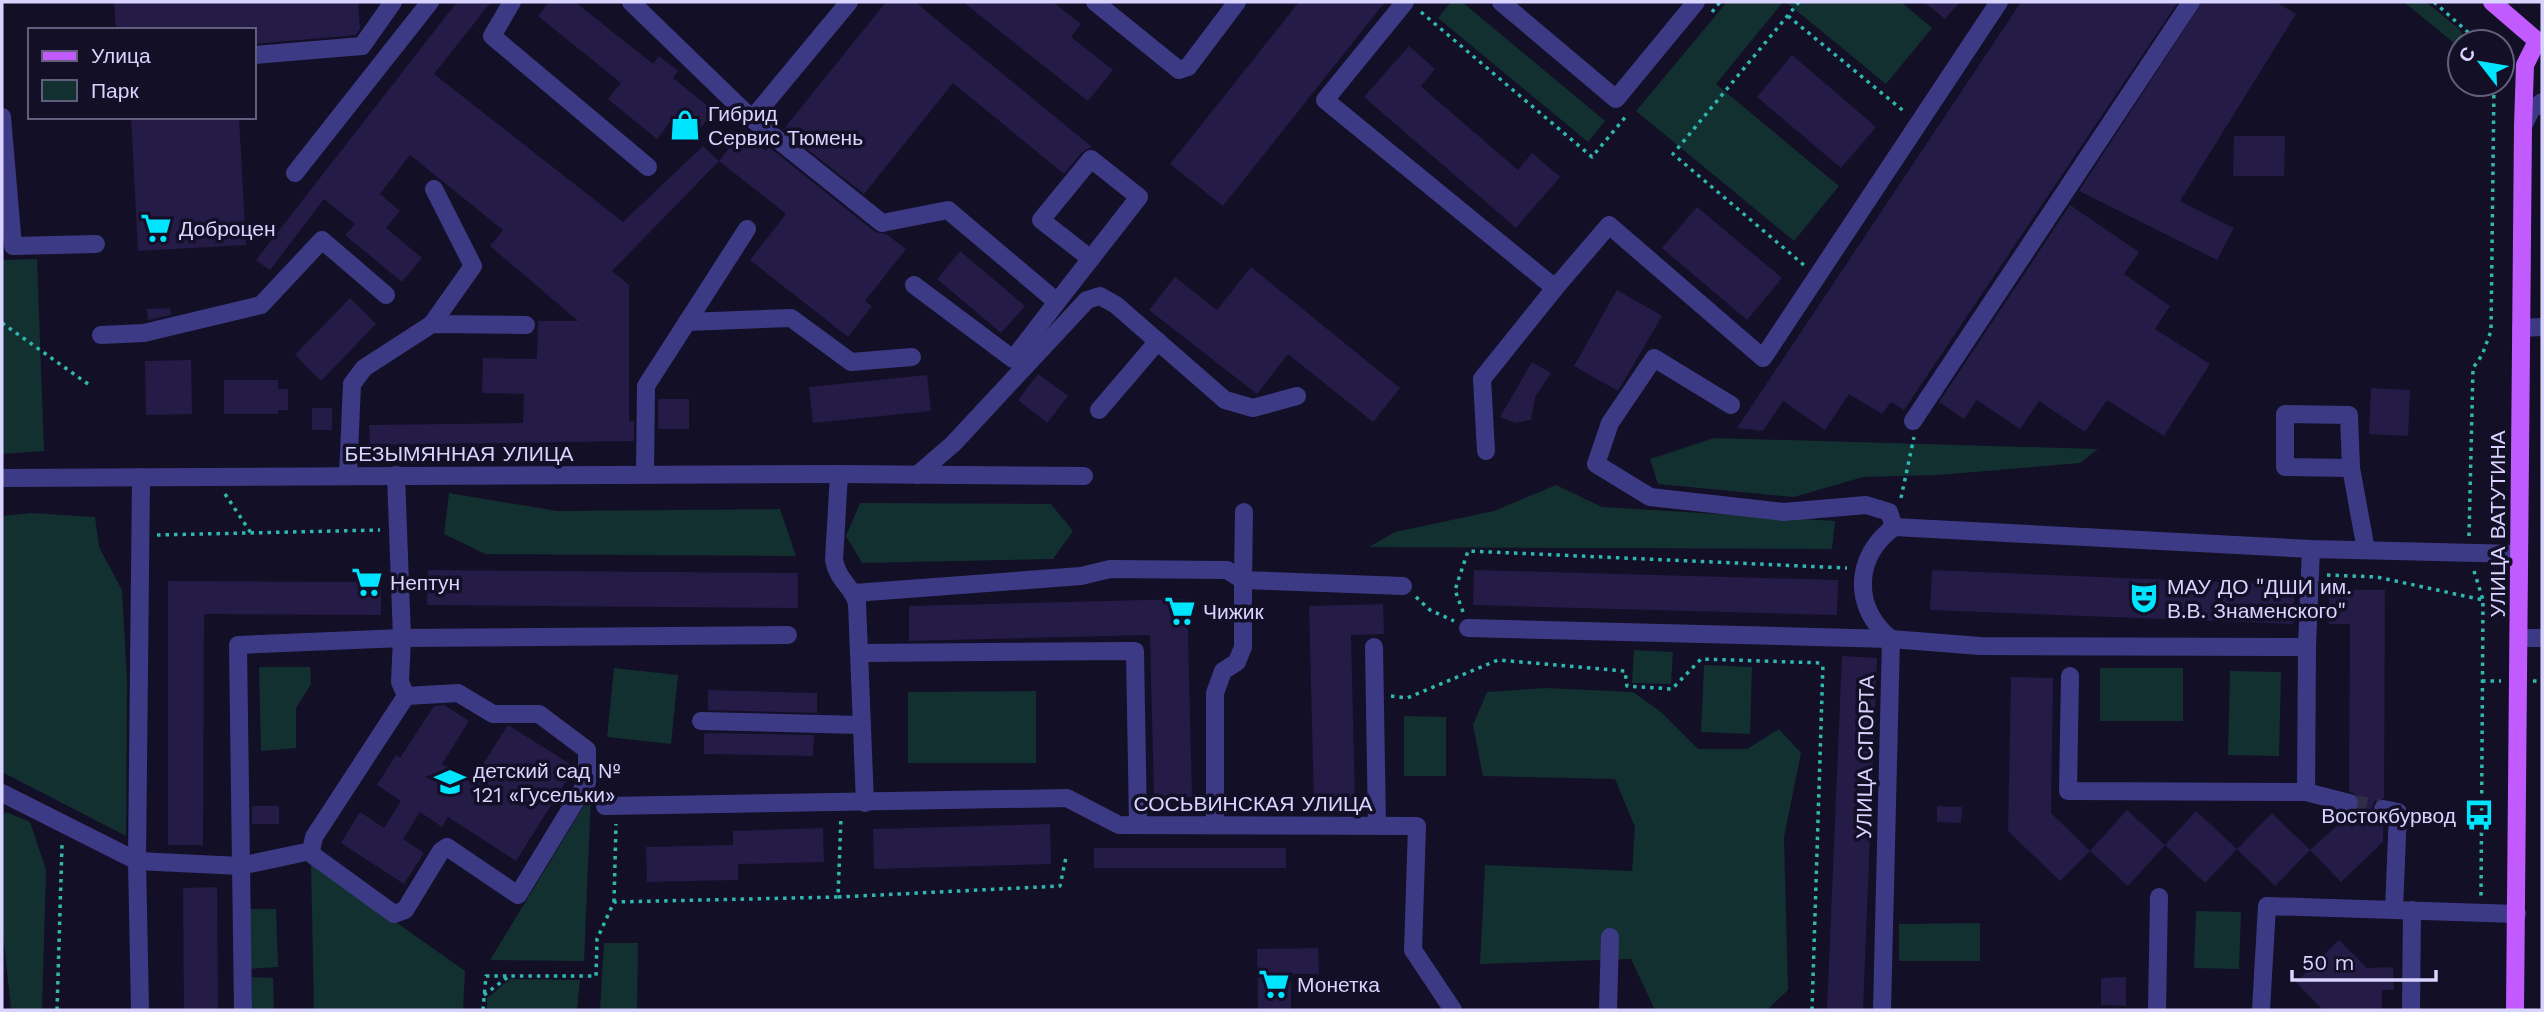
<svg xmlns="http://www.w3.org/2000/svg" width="2544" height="1012" viewBox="0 0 2544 1012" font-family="'Work Sans',sans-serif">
	<rect width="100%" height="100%" fill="#130f26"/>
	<g fill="#12302f">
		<polygon points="1451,2 1462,2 1605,121 1588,142 1438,18"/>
		<polygon points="1727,2 1783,2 1716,84 1839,186 1794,241 1636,111"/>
		<polygon points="1786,2 1901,2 1932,28 1886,84"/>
		<polygon points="2404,2 2426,2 2459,29 2467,42 2460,42 2460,48"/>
		<polygon points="37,259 44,451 2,454 2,260"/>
		<polygon points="1714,438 2098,449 2080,463 1938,475 1863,477 1794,497 1658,484 1650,459"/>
		<polygon points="1556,485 1602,507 1835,521 1832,549 1369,547 1395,532 1494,511"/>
		<polygon points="449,493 557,511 780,509 796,556 485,554 444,534"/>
		<polygon points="860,503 1051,504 1073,531 1053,559 862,563 846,536"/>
		<polygon points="31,513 95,517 99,547 122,590 127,680 126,836 2,772 2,516"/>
		<polygon points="1634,650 1673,652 1671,684 1632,683"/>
		<polygon points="1704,665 1752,667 1750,734 1701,732"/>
		<polygon points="259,667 310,667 311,684 296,708 296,748 261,751"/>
		<polygon points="614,668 678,675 671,744 607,737"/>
		<rect x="2100" y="668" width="83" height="53"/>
		<polygon points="2230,671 2281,672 2279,756 2228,755"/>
		<polygon points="1545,688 1633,692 1661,712 1698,749 1747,749 1779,729 1801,753 1784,837 1788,990 1767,1010 1655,1010 1631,959 1480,964 1485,865 1632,871 1635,827 1615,779 1483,776 1473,725 1487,692"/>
		<polygon points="1036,691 1036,763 908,763 908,692"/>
		<polygon points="1404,716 1446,717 1446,776 1404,776"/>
		<polygon points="591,794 584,961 490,960"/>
		<polygon points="6,812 30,822 46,870 42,1010 11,1010 2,921 2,816"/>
		<polygon points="311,862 465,971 463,1010 314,1010"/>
		<polygon points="248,909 276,909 278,967 248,969"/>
		<polygon points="2196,911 2241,912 2239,969 2194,968"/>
		<polygon points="1980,923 1980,961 1899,961 1899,924"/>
		<polygon points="604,943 638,943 637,1010 600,1010"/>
		<polygon points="252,977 273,978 274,1010 252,1010"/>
		<polygon points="510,979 580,980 577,1010 487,1010 487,998"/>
	</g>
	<g fill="#241b47">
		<polygon points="114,2 358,2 360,29 356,35 254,44 254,30 116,30"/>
		<polygon points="457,2 491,2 434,74 623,222 703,146 719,161 612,271 629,285 629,421 634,421 634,441 370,445 369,425 523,423 524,394 482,393 483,358 537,359 538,321 578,321 490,246 503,230 410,155 380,194 400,211 386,228 422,258 402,282 345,235 355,224 324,199 270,270 256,260"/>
		<polygon points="549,2 575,2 653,64 659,56 678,71 673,78 714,111 692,139 670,122 657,139 608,99 621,83 538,16"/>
		<polygon points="886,2 915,2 1092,147 1082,152 1064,174 953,83 864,194 783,130"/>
		<polygon points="963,2 1053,2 1081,24 1071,37 1113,70 1088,101"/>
		<polygon points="1299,2 1385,2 1223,206 1170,164"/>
		<polygon points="1924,2 1960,2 1945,19"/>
		<polygon points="2021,2 2178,2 1904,410 1891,402 1882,414 1849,394 1825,430 1783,401 1763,431 1737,428"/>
		<polygon points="2202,2 2276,2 2296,14 2180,201 2234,228 2217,260 2079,191"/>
		<polygon points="1409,46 1435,69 1421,86 1432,96 1518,170 1532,153 1560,177 1516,228 1364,97"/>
		<polygon points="1792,55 1876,127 1841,168 1757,97"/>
		<polygon points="131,117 239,117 246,245 138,251"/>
		<polygon points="742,132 766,151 769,147 875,232 886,234 906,249 865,301 872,306 848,337 750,260 786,214 719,161"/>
		<polygon points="2234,136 2285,136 2284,176 2233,176"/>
		<polygon points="2070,205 2139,252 2124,274 2170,306 2155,329 2210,364 2164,436 2107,400 2085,432 2039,401 2020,429 1977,400 1964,419 1939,402"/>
		<polygon points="1697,207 1782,278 1747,320 1662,248"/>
		<polygon points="960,251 1025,306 1001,333 937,279"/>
		<polygon points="1251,267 1400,388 1373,422 1288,354 1257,394 1149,310 1175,277 1217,310"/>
		<polygon points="1617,290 1662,316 1618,391 1574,366"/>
		<polygon points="350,298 376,324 321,381 295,355"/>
		<polygon points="170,308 171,315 148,320 147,309"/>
		<polygon points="191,360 192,414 146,415 145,361"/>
		<polygon points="1532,362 1551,373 1535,397 1531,420 1515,423 1500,417"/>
		<polygon points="1038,374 1068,396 1047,423 1018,400"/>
		<polygon points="927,375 931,411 813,423 809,387"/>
		<polygon points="224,380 278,380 278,389 288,389 288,410 278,410 278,414 224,414"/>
		<polygon points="2371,388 2410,390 2408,436 2369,434"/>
		<rect x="658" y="399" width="31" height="30"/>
		<rect x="312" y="408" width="20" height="22"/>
		<polygon points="428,570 798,573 798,608 427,605"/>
		<polygon points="1474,570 1838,580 1837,615 1473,605"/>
		<polygon points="1932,570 2295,585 2293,624 1930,610"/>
		<polygon points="168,581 381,582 381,615 204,614 203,845 168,845"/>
		<polygon points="2329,590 2385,590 2384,798 2375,801 2372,807 2375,817 2383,821 2383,842 2341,882 2310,850 2360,805 2357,795 2349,791 2350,624 2329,624"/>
		<polygon points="1187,599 1192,797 1154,798 1150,635 909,641 909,606"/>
		<polygon points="1383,604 1384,634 1351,635 1355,803 1314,804 1309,606"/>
		<polygon points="1842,656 1877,658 1863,1010 1827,1010"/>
		<polygon points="2011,677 2053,678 2051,813 2090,851 2060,881 2008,831"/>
		<polygon points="708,690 817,693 817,713 708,710"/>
		<polygon points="444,705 469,721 442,764 471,783 508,725 575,767 516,861 448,817 442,827 420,812 403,839 424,853 404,884 341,843 360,812 384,828 401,801 377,785 396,755 400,758 434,706"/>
		<polygon points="707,733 814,735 813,756 704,754 704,734"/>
		<rect x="252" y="806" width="27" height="18"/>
		<polygon points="1937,806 1962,807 1961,823 1937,822"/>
		<polygon points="2127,810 2165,845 2128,886 2090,851"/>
		<polygon points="2196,811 2237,849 2205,883 2165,845"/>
		<polygon points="2272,813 2310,850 2275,886 2237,849"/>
		<polygon points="1050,824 1051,864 874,869 873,829"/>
		<polygon points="823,828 824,862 738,864 738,880 647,882 646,847 733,845 733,831"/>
		<rect x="1094" y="848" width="192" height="20"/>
		<polygon points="217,887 218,1010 184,1010 183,888"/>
		<polygon points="2339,940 2367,968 2393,967 2394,990 2382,990 2382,1010 2323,1010 2296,982"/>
		<polygon points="1318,948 1319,974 1291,974 1291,1010 1258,1010 1257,949"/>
		<polygon points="2126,977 2126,1006 2101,1005 2101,978"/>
	</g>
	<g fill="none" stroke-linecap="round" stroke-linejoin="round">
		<polyline stroke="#312d47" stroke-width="18" stroke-dasharray="18 9" stroke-linecap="butt" points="2349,803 2383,809"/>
		<g stroke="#2fb8b0" stroke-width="3.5" stroke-dasharray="3.5 5" stroke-linecap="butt">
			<polyline points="1799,2 1673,154 1805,266"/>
			<polyline points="2434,2 2479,42"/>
			<polyline points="1421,12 1592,157 1627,115"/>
			<polyline points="1712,12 1720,2"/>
			<polyline points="1788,16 1906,113"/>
			<polyline points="2,323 88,384"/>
			<polyline points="225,494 251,533"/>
			<polyline points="1901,498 1914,437"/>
			<polyline points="157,535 380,530"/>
			<polyline points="2469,536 2473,368 2482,355 2491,331 2494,84"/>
			<polyline points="2474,571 2483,600"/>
			<polyline points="2327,575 2377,577 2483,600 2481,897"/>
			<polyline points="1416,597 1430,610 1454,621"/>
			<polyline points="1463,612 1455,590 1468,551 1847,568"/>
			<polyline points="2482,681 2501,681"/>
			<polyline points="2533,681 2542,681"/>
			<polyline points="1391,696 1407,698 1498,660 1625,671 1627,686 1672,689 1701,659 1823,663"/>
			<polyline points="838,897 1060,886 1066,857"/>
			<polyline points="614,902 616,824"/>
			<polyline points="484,995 508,977"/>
			<polyline points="57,1010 62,845"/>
			<polyline points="483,1010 486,976 596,976 597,939 614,902 838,897 841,817"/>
			<polyline points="1812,1010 1823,663"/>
		</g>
		<g stroke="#3d3a85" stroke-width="18">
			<polyline points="512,2 492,36 648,167"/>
			<polyline points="631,2 752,119 882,223 948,210 1057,302 1013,359 914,285"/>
			<polyline points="1095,2 1179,70 1188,67 1237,2"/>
			<polyline points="1405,2 1325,100 1555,288 1609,225 1763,358 1999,2"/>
			<polyline points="1501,2 1616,99 1696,2"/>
			<polyline points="254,55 362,46 393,2"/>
			<polyline points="2,117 13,246 96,244"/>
			<polyline points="752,119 849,2"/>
			<polyline points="2523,126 2531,110 2542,102"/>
			<polyline points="295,173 430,2"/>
			<polyline points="1057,302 1139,197 1091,159 1041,220 1091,259"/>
			<polyline points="687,322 791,318 851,362 912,357"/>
			<polyline points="432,324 473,266 434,189"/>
			<polyline points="2521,328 2542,327"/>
			<polyline points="101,335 144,333 261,305 322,240 386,295"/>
			<polyline points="1731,405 1654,358 1610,423 1596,464 1650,497 1784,512 1866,505 1889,512 1894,527"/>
			<polyline points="1099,410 1158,341"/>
			<polyline points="1913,421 2191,2"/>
			<polyline points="1486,451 1482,379 1555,288"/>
			<polyline points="2351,468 2285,467 2285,414 2349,415 2351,468 2366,550"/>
			<polyline points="645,474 646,386 747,229"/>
			<path d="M 839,474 L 834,560 C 838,581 852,586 857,603 L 865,803"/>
			<polyline points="396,475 402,638 788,635"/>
			<polyline points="917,475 953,444 1087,300 1100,296 1116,305 1225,400 1253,408 1297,396"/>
			<polyline points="348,476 352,384 364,368 432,324 526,325"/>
			<polyline points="2,478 839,474 1084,476"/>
			<polyline points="1244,512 1243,580 1403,586"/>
			<polyline points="1894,527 2311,549 2519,554"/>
			<polyline points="854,593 1081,576 1110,569 1227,570 1243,580 1243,647 1237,662 1223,671 1215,693 1215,825"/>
			<polyline points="1468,628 1891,639 1980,646 2307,647 2311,549"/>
			<polyline points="2519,638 2542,638"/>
			<polyline points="1374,647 1377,826"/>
			<polyline points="860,653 1135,651 1138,825"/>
			<polyline points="2070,676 2068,791 2306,792 2307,647"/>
			<polygon points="458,693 493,714 539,714 587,750 587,782 518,895 447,847 441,851 405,910 394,914 314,856 311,851 314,837 406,696"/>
			<polyline points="701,721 861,725"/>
			<polyline points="2306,792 2349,803"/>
			<polyline points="2,793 137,861 240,866 311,851"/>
			<polyline points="605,806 1067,798 1119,825 1417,826 1413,950 1453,1010"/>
			<polyline points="2383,809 2398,812 2394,910"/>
			<polyline points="140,1010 137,861 141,477"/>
			<polyline points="243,1010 238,645 402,638 400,682 406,696"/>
			<polyline points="1608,1010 1610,937"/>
			<path d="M 1882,1010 L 1891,639 C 1852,607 1854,557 1894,527"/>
			<polyline points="2157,1010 2159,897"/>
			<polyline points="2261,1010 2267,906 2517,914"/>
			<polyline points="2411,1010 2412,910"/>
		</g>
		<g stroke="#c25bff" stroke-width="18">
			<polyline points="2492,2 2542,45"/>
			<polyline points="2515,1010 2523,126 2525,65 2537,41"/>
		</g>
	</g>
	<defs>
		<g id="shop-bare" transform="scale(2.415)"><path d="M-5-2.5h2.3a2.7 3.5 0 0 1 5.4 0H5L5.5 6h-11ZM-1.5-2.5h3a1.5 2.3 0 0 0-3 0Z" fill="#00e5ff" stroke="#130f26" stroke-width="2.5" paint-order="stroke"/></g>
		<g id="supermarket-bare" transform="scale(2.415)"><path d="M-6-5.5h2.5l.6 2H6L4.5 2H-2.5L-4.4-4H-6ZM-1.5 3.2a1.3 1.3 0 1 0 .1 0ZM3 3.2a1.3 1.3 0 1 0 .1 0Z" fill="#00e5ff" stroke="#130f26" stroke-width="2.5" paint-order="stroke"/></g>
		<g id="theatre-bare" transform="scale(2.415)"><path d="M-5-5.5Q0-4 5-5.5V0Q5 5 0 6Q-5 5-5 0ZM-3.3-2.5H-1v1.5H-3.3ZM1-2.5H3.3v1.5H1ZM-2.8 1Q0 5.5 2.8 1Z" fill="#00e5ff" stroke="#130f26" stroke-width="2.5" paint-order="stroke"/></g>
		<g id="school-bare" transform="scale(2.415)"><path d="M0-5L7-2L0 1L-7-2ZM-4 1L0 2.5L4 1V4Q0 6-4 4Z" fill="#00e5ff" stroke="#130f26" stroke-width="2.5" paint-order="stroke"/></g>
		<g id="bus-bare" transform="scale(2.415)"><path d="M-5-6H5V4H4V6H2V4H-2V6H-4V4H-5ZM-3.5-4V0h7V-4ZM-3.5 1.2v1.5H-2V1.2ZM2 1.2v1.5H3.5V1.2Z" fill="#00e5ff" stroke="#130f26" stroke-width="2.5" paint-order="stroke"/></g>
	</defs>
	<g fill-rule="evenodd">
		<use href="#shop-bare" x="685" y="125"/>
		<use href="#supermarket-bare" x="156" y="228"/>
		<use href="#supermarket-bare" x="367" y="582"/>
		<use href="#theatre-bare" x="2144" y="598"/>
		<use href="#supermarket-bare" x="1180" y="611"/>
		<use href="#school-bare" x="450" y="782"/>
		<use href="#bus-bare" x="2479" y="815"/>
		<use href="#supermarket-bare" x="1274" y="984"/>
	</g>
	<g text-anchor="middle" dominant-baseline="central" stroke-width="7" stroke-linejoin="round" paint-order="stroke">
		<g font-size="21" fill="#d9d4ff" stroke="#130f26" text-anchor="start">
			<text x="708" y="113">Гибрид<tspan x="708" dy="24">Сервис Тюмень</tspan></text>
			<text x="179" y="228">Доброцен</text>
			<text x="390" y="582">Нептун</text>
			<text x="2167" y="586">МАУ ДО "ДШИ им.<tspan x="2167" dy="24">В.В. Знаменского"</tspan></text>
			<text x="1203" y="611">Чижик</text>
			<text x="473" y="770">детский сад №<tspan x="473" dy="24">121 «Гусельки»</tspan></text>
			<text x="2456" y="815" text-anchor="end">Востокбурвод</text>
			<text x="1297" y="984">Монетка</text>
		</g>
		<g font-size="21" fill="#d9d4ff" stroke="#130f26">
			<text x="459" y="453">БЕЗЫМЯННАЯ УЛИЦА</text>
			<text transform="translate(2497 524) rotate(-90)">УЛИЦА ВАТУТИНА</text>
			<text transform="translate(1865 757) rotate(-89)">УЛИЦА СПОРТА</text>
			<text x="1253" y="803">СОСЬВИНСКАЯ УЛИЦА</text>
		</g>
	</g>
	<rect width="2544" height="1012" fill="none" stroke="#d9d4ff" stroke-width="7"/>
	<rect x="28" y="28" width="228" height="91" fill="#130f26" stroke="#625e7d" stroke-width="2"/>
	<rect x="42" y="51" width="35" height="10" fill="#c25bff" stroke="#625e7d" stroke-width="2"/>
	<text x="91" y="63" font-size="21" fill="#d9d4ff">Улица</text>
	<rect x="42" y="80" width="35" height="21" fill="#12302f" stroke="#625e7d" stroke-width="2"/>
	<text x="91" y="98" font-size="21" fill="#d9d4ff">Парк</text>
	<g transform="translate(2481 63) rotate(301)"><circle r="33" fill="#130f26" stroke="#625e7d" stroke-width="2"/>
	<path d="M0-5L12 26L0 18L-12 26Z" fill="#00e5ff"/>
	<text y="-10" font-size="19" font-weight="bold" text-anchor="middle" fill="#d9d4ff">С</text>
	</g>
	<path d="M2292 970v10h144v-10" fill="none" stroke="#d9d4ff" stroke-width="3.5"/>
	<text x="2302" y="970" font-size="21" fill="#d9d4ff" stroke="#130f26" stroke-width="5" paint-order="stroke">50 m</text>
</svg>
